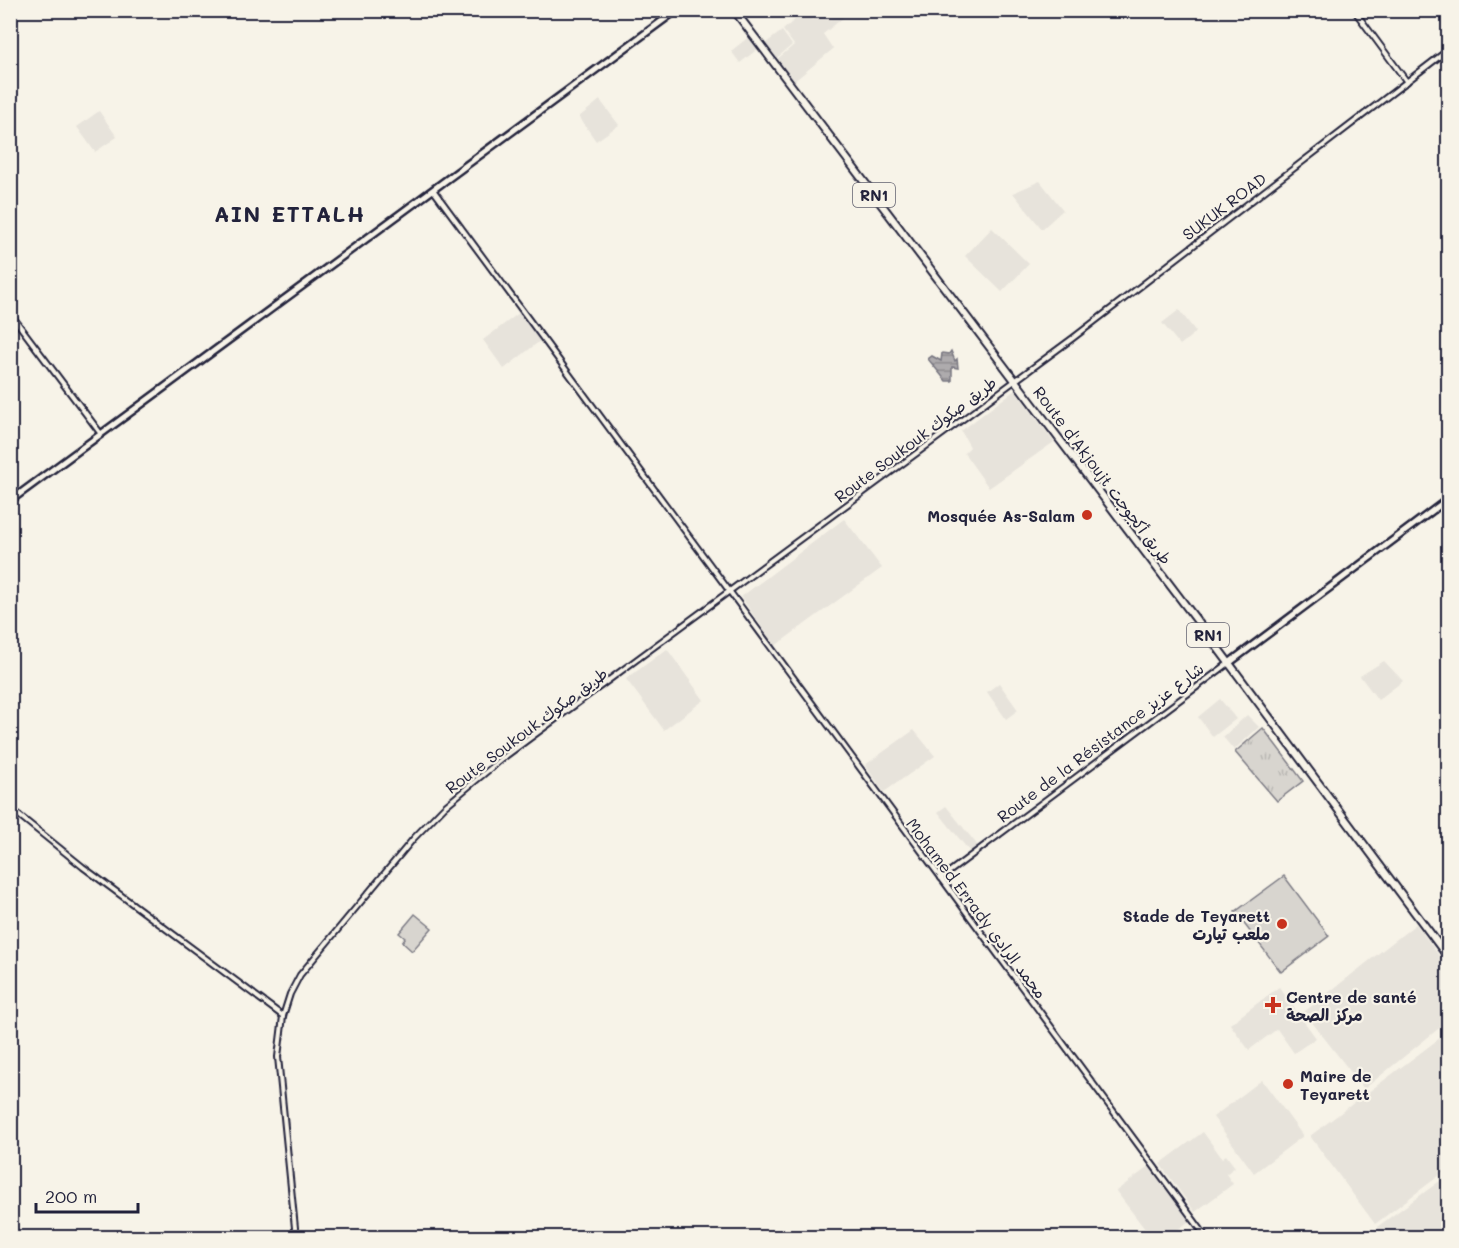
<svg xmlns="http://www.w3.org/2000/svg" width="1459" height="1248" viewBox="0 0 1459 1248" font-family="Mali,'Playpen Sans Arabic',sans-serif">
	<defs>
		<pattern id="park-tufts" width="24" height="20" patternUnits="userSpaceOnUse" patternTransform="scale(1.5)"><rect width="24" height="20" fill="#d8d5cf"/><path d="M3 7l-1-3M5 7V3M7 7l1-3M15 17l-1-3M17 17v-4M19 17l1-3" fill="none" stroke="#b9b7b3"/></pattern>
		<pattern id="water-rules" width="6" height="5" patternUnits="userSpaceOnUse" patternTransform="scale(1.5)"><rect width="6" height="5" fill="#aeabad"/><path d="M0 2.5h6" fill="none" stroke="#8d8b8e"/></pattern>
	</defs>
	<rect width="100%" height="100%" fill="#f7f3e8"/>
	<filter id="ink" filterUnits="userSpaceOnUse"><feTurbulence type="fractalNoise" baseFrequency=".0167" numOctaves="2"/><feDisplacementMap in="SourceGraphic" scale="12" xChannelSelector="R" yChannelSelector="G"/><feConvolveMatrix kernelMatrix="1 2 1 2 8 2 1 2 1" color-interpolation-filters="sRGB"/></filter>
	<g filter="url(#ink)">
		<g fill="#e7e3db">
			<polygon points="805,11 812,20 825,14 829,20 840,13 843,18 823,34 833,49 792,83 775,61 794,45 783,30"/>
			<polygon points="782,31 792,45 773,61 762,46"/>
			<polygon points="750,36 759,48 740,63 731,51"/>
			<polygon points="600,100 619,125 596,141 579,117"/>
			<polygon points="99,111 117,137 95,152 77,127"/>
			<polygon points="1040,181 1063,210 1042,229 1013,193"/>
			<polygon points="992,228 1029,264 1002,292 965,256"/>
			<polygon points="1179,310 1196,332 1180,345 1162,323"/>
			<polygon points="519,313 540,341 504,369 483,340"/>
			<polygon points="1015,390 1054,442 989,488 964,453 970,447 961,431"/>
			<polygon points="844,519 882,568 775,646 741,597"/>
			<polygon points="667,649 704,700 664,730 626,679"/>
			<polygon points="1384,661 1403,681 1378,700 1360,676"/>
			<polygon points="999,683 1018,710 1006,719 987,692"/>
			<polygon points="1220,699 1236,719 1213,737 1198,717"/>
			<polygon points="1247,715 1259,727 1234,750 1223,737"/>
			<polygon points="914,730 935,756 884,792 865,765"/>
			<polygon points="946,806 978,846 970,852 938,812"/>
			<polygon points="1416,924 1448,968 1448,1021 1364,1089 1304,1012"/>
			<polygon points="1279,987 1316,1038 1294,1053 1277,1029 1249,1050 1230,1024"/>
			<polygon points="1448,1032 1448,1169 1375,1224 1310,1136"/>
			<polygon points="1262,1080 1303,1136 1254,1173 1213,1117"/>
			<polygon points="1203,1132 1222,1158 1226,1155 1235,1167 1226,1174 1233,1184 1195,1212 1160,1164"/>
			<polygon points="1151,1165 1192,1219 1168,1237 1151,1237 1116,1191"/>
			<polygon points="1448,1175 1448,1237 1385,1237 1377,1227"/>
		</g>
		<g fill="#d8d5cf" stroke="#7d7c85" stroke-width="1.5">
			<polygon points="1284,876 1329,936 1281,972 1235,912"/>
			<polygon points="415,914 432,928 412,951 402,942 405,938 399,933"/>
		</g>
		<polygon fill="url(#park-tufts)" stroke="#7d7c85" stroke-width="1.5" points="1263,728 1303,781 1277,801 1235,752"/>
		<polygon fill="url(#water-rules)" stroke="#76747f" stroke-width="1.5" points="951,351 955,361 957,359 958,368 952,367 952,381 946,381 928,359 932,356 941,361 942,353 949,354"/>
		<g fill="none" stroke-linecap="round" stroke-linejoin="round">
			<g stroke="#22223b" stroke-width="8">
				<g id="tertiary">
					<polyline points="1354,10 1407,82"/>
					<polyline points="434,191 1207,1238"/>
					<polyline points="10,313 101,434"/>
					<polyline points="10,808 83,867 283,1016"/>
					<polyline points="941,878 1229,663"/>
					<polyline points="296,1238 278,1057 283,1016 290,994 300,975 414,838 444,807 503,758 1073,338 1448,50"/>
				</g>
			</g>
			<g stroke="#22223b" stroke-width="10">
				<g id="primary">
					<polyline points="10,501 677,10"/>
					<polyline points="1229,663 1448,499"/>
				</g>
			</g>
			<g stroke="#22223b" stroke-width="10">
				<polyline id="trunk" points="734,10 1217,647 1448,957"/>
			</g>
			<use href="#tertiary" stroke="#f7f3e8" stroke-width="4"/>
			<use href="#primary" stroke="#f7f3e8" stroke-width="5"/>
			<use href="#trunk" stroke="#f7f3e8" stroke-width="6"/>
		</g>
	</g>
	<g fill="#c8321e" stroke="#f7f3e8" stroke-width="2">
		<circle cx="1087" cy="515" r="6"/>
		<circle cx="1282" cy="924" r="6"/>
		<path d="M1270 996h6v6h6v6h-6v6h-6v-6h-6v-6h6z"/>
		<circle cx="1288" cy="1084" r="6"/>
	</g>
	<g text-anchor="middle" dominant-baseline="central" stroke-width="4.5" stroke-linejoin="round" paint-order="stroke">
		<g fill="#f7f3e8" stroke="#62616f" stroke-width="1.5">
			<rect x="853" y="183" width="42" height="24" rx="4.5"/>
			<rect x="1187" y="623" width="42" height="24" rx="4.5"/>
		</g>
		<g font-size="15" font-weight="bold" fill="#22223b">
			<text x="874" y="195">RN1</text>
			<text x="1208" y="635">RN1</text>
		</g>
		<g font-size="16" fill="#22223b" stroke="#f7f3e8">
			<text transform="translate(1224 206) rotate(-37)">SUKUK ROAD</text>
			<text transform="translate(915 439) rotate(-37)">Route Soukouk طريق صكوك</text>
			<text transform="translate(1103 475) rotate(53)">Route d'Akjoujt طريق أكجوجت</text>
			<text transform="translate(526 730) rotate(-37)">Route Soukouk طريق صكوك</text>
			<text transform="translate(1100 742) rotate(-37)">Route de la Résistance شارع عزيز</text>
			<text transform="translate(977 908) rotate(53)">Mohamed Errady محمد الرادي</text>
		</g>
		<g font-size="16" font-weight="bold" fill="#22223b" stroke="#f7f3e8" text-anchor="end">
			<text x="1075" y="515">Mosquée As-Salam</text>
			<text x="1270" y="915">Stade de Teyarett<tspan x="1270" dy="18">ملعب تيارت</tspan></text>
			<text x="1286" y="996" text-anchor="start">Centre de santé<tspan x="1286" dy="18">مركز الصحة</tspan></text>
			<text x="1300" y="1075" text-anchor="start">Maire de<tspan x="1300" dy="18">Teyarett</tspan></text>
		</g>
		<g font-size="22" font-weight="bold" letter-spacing="1.5" fill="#22223b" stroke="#f7f3e8">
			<text x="290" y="213">AIN ETTALH</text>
		</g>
	</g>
	<rect width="1459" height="1248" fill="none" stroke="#f7f3e8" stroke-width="36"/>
	<rect x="18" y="18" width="1423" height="1212" fill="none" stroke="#22223b" stroke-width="2" filter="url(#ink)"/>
	<path d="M36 1203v9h102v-9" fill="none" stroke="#22223b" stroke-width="3"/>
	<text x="45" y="1203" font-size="18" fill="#22223b" stroke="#f7f3e8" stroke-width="4.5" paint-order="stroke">200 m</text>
</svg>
